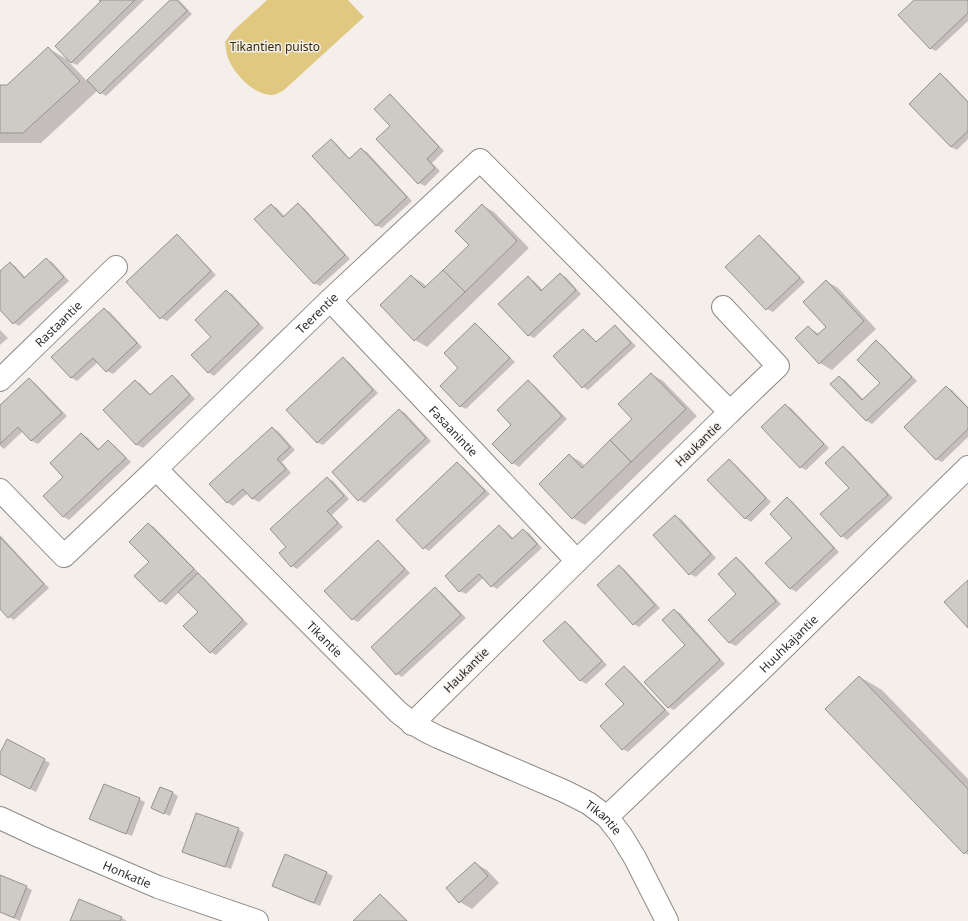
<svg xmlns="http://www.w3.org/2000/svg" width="968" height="921" viewBox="0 0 968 921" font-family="'Noto Sans',sans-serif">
	<rect width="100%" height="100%" fill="#f5efec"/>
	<path fill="#e0c881" d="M 267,0 L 348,0 L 364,17 L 284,90 C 280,92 276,95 272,95 C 255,96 233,73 228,58 C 226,53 226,47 225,42 L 232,32 Z"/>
	<g fill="#0003">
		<polygon points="99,0 144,0 77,65 68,61 87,81 172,0 178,0 180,1 192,14 106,96 101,93 98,90 41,143 0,143 0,86 8,86 48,48 68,60 102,2"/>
		<polygon points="916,0 968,0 968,21 936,51 930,48"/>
		<polygon points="940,75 946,78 968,101 968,139 957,150 951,147"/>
		<polygon points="390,96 395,99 444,151 432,163 440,171 425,186 419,183 391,126"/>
		<polygon points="331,140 336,143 350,159 361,149 367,152 412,201 382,228 376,225"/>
		<polygon points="271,205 277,208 285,217 298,205 304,208 350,259 320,286 314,283"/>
		<polygon points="482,205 494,212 529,248 427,347 415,340 381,306 411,276 423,283 427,287 470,245"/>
		<polygon points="177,235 182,239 216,275 167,321 161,318"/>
		<polygon points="759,237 765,240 805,282 773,312 767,309 727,267"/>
		<polygon points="46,259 52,262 69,281 19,326 14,323 0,308 0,272 10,263 15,266 26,278"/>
		<polygon points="560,274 566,277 581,294 534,338 528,335 528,278 534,281 543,290"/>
		<polygon points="826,281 838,288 876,329 832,370 820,363 808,327 819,334 827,327"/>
		<polygon points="226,291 232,294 264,328 214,376 208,372 212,337"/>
		<polygon points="104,309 110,312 142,347 113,374 107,371 98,362 77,381 72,378 52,357"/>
		<polygon points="475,324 481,328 515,362 466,409 460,406 460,368"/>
		<polygon points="615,326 620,330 636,346 588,390 583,387 583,330 588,333 597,342"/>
		<polygon points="0,330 8,338 0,345"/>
		<polygon points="877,342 882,345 917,381 872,424 867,421 831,384 839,377 845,380 864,400 881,383"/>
		<polygon points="343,358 349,362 378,393 323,445 317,442"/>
		<polygon points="651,374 663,381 697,416 585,525 573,518 569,455 581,462 585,466 634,419"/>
		<polygon points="172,376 177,379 195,399 143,448 137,445 105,410 136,381 141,384 151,395"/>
		<polygon points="29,379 35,383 67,416 38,444 32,441 23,431 4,449 0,446 0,407"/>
		<polygon points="528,382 534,385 567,419 519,467 513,463 494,444 513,425"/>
		<polygon points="946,387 952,390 968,407 968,437 942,462 936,459"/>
		<polygon points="785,405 791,408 829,448 806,470 800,467"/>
		<polygon points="399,410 405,413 431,441 365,503 359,500"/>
		<polygon points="272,428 278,431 295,450 282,462 291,473 259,502 253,499 248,493 233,506 227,502"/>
		<polygon points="82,434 87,437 100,450 108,442 114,445 131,462 69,520 64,517 44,496 64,477"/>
		<polygon points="843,448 849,451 893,498 847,540 842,536 822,514 850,488"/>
		<polygon points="729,460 735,464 771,502 751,522 745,518"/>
		<polygon points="457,463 463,467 490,494 429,551 424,548"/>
		<polygon points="327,478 333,481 349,499 332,515 343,527 297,569 292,566 287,547"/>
		<polygon points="788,498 793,502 839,552 796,592 790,588 793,538"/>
		<polygon points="675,516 681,519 716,558 696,577 690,574"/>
		<polygon points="149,524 154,527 199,573 197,574 204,578 248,624 216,655 210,652 199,612 179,592 166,605 161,601 135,576 150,562"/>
		<polygon points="500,527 505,530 514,539 523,530 529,533 542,548 497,589 492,586 484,577 466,594 460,591 446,577"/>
		<polygon points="0,535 49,588 14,620 9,617 0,608"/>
		<polygon points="378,542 383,545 410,573 358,622 352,619"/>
		<polygon points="736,558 742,562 781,604 736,646 730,643 709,620 738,594"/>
		<polygon points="619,566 624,569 660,608 639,627 634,624"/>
		<polygon points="435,589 441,592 466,618 402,677 397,674"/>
		<polygon points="674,610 680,613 725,664 674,710 668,707 686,645"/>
		<polygon points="565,622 571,626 607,665 586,684 580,680"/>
		<polygon points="624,667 630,671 670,714 628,752 623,749 625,704"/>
		<polygon points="860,677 882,690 968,779 968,855 965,853"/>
		<polygon points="7,741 50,763 36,792 0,774 0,755"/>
		<polygon points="173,793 178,796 170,816 152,808"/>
		<polygon points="139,799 145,802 132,836 96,822"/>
		<polygon points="238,829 244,833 231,869 189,855 183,851"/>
		<polygon points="285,855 327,873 333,876 320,906 279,889"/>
		<polygon points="475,863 487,870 499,883 472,909 460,902"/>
		<polygon points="0,876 26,887 32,890 20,921 0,912"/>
		<polygon points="380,895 386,899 408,921 355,921"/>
		<polygon points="122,918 127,921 71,921"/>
	</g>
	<g fill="#cecbc6" stroke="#95928e">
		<polygon points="99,0 135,0 71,63 55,46 101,1"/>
		<polygon points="170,0 177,0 187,11 100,94 87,80"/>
		<polygon points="914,0 968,0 968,13 930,49 898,15"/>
		<polygon points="48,47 80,81 23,133 0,133 0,85 7,85"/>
		<polygon points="940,73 968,102 968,131 951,147 909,104"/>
		<polygon points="390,94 439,147 427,159 435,168 418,184 376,139 390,126 374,109"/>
		<polygon points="331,139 349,159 361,148 407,197 376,226 312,156"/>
		<polygon points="298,203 345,255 314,284 254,219 271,204 283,217"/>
		<polygon points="482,204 517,241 465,292 443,270 469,245 455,231"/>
		<polygon points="177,234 211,271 160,319 126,282"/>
		<polygon points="759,235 800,278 766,310 725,267"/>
		<polygon points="46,258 64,277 13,324 0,310 0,271 10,262 24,278"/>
		<polygon points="443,270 465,292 414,341 380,305 411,275 424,288"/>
		<polygon points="560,273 576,290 528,336 498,304 528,276 541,291"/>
		<polygon points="826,280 864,321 819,364 795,338 808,326 817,335 826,327 803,302"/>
		<polygon points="226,290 259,324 208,373 191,355 211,337 195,320"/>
		<polygon points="104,308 137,343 106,372 93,358 71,378 51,357"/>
		<polygon points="475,323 510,358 460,407 440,386 458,368 444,353"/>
		<polygon points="615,325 631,343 582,388 553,356 583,329 596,342"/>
		<polygon points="876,340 912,377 866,421 830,384 839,376 862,400 880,383 857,360"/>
		<polygon points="343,357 373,390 317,443 286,410"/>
		<polygon points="651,373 686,409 631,462 610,440 632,419 618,404"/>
		<polygon points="172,375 190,395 136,445 103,410 135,380 150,395"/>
		<polygon points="29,378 62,413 31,441 18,427 0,444 0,405"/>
		<polygon points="528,380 562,416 512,464 492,444 511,425 497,410"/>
		<polygon points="946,386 968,408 968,429 936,460 904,427"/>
		<polygon points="785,404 824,444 800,468 761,427"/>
		<polygon points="399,409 426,438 358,501 332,472"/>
		<polygon points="272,427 290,447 277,459 286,469 252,499 243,489 227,503 209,484"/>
		<polygon points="81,433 98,450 108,440 126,458 63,517 43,496 63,477 50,463"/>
		<polygon points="610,440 631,462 572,519 539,484 569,454 582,468"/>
		<polygon points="843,446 888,495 841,537 820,514 849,488 825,463"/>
		<polygon points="729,459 766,498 745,519 707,480"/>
		<polygon points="457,462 485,491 423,549 396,520"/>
		<polygon points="327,477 344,496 327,511 338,523 291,567 279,553 286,547 270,529"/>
		<polygon points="787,497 834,548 790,589 765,563 792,538 770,514"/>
		<polygon points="675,515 711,554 689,575 653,535"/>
		<polygon points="148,523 194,569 160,602 134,576 149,562 129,542"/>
		<polygon points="499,525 512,539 523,529 537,544 491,587 479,574 459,592 445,576"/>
		<polygon points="0,537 44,584 8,618 0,609"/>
		<polygon points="378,540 405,569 352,620 324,591"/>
		<polygon points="736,557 776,601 729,643 708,620 736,594 718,574"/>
		<polygon points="619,565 655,605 633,625 597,585"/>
		<polygon points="198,573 243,620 210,653 183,626 198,612 178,592"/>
		<polygon points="968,580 968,628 944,602"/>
		<polygon points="435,587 461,615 396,675 371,647"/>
		<polygon points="674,609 720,660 668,708 644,682 685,645 662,620"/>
		<polygon points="565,621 602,661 580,681 543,641"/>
		<polygon points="624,666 665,710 622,750 600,726 624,704 605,684"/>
		<polygon points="859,676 968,789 968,850 964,854 825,709"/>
		<polygon points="7,739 45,759 30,789 0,774 0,753"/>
		<polygon points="104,784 140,798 126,834 89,819"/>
		<polygon points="160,787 173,792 164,814 151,808"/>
		<polygon points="196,813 239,828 225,867 182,852"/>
		<polygon points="285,854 327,872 314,903 272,886"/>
		<polygon points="475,862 488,876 459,903 446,888"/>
		<polygon points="0,875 27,886 14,918 0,912"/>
		<polygon points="380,894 407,921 353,921"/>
		<polygon points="79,899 122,917 120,921 70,921"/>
	</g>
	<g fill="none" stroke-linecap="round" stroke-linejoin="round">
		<g stroke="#8e8a86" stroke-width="24">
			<g id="minor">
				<path id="s1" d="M 330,300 L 577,561"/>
				<polyline points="723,307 778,366 730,412"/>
				<path id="s2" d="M 0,380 L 116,267"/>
				<path id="s3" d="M 156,469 L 330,300 L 480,160 L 730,412 L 577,561 L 412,724"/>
				<path id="s4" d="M 0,490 L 64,556 L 156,469 L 398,712 C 411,723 423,730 438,737 L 564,791 L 588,803 L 607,817 L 621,835 L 635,858 L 667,921"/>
				<path id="s5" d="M 607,817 L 762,669 L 968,467"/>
				<path id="s6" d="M 0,818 L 41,837 L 158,887 L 257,921"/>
			</g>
		</g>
		<use href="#minor" stroke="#fff" stroke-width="22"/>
	</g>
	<g text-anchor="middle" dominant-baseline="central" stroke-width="3" stroke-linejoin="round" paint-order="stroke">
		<g font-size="12" fill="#342802" stroke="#f5efec">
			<text x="275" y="46">Tikantien puisto</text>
		</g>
		<g font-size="12" fill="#302e2d" stroke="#f5efec">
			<text stroke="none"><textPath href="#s3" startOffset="224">Teerentie</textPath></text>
			<text stroke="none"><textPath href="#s2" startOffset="81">Rastaantie</textPath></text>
			<text stroke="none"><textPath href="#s1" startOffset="180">Fasaanintie</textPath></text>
			<text transform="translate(698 444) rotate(-44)">Haukantie</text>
			<text stroke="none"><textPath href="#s4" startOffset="458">Tikantie</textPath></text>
			<text stroke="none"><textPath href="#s5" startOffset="251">Huuhkajantie</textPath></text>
			<text transform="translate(466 670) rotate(-45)">Haukantie</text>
			<text stroke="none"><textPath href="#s4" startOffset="794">Tikantie</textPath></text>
			<text stroke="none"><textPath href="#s6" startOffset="139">Honkatie</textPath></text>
		</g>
	</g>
</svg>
